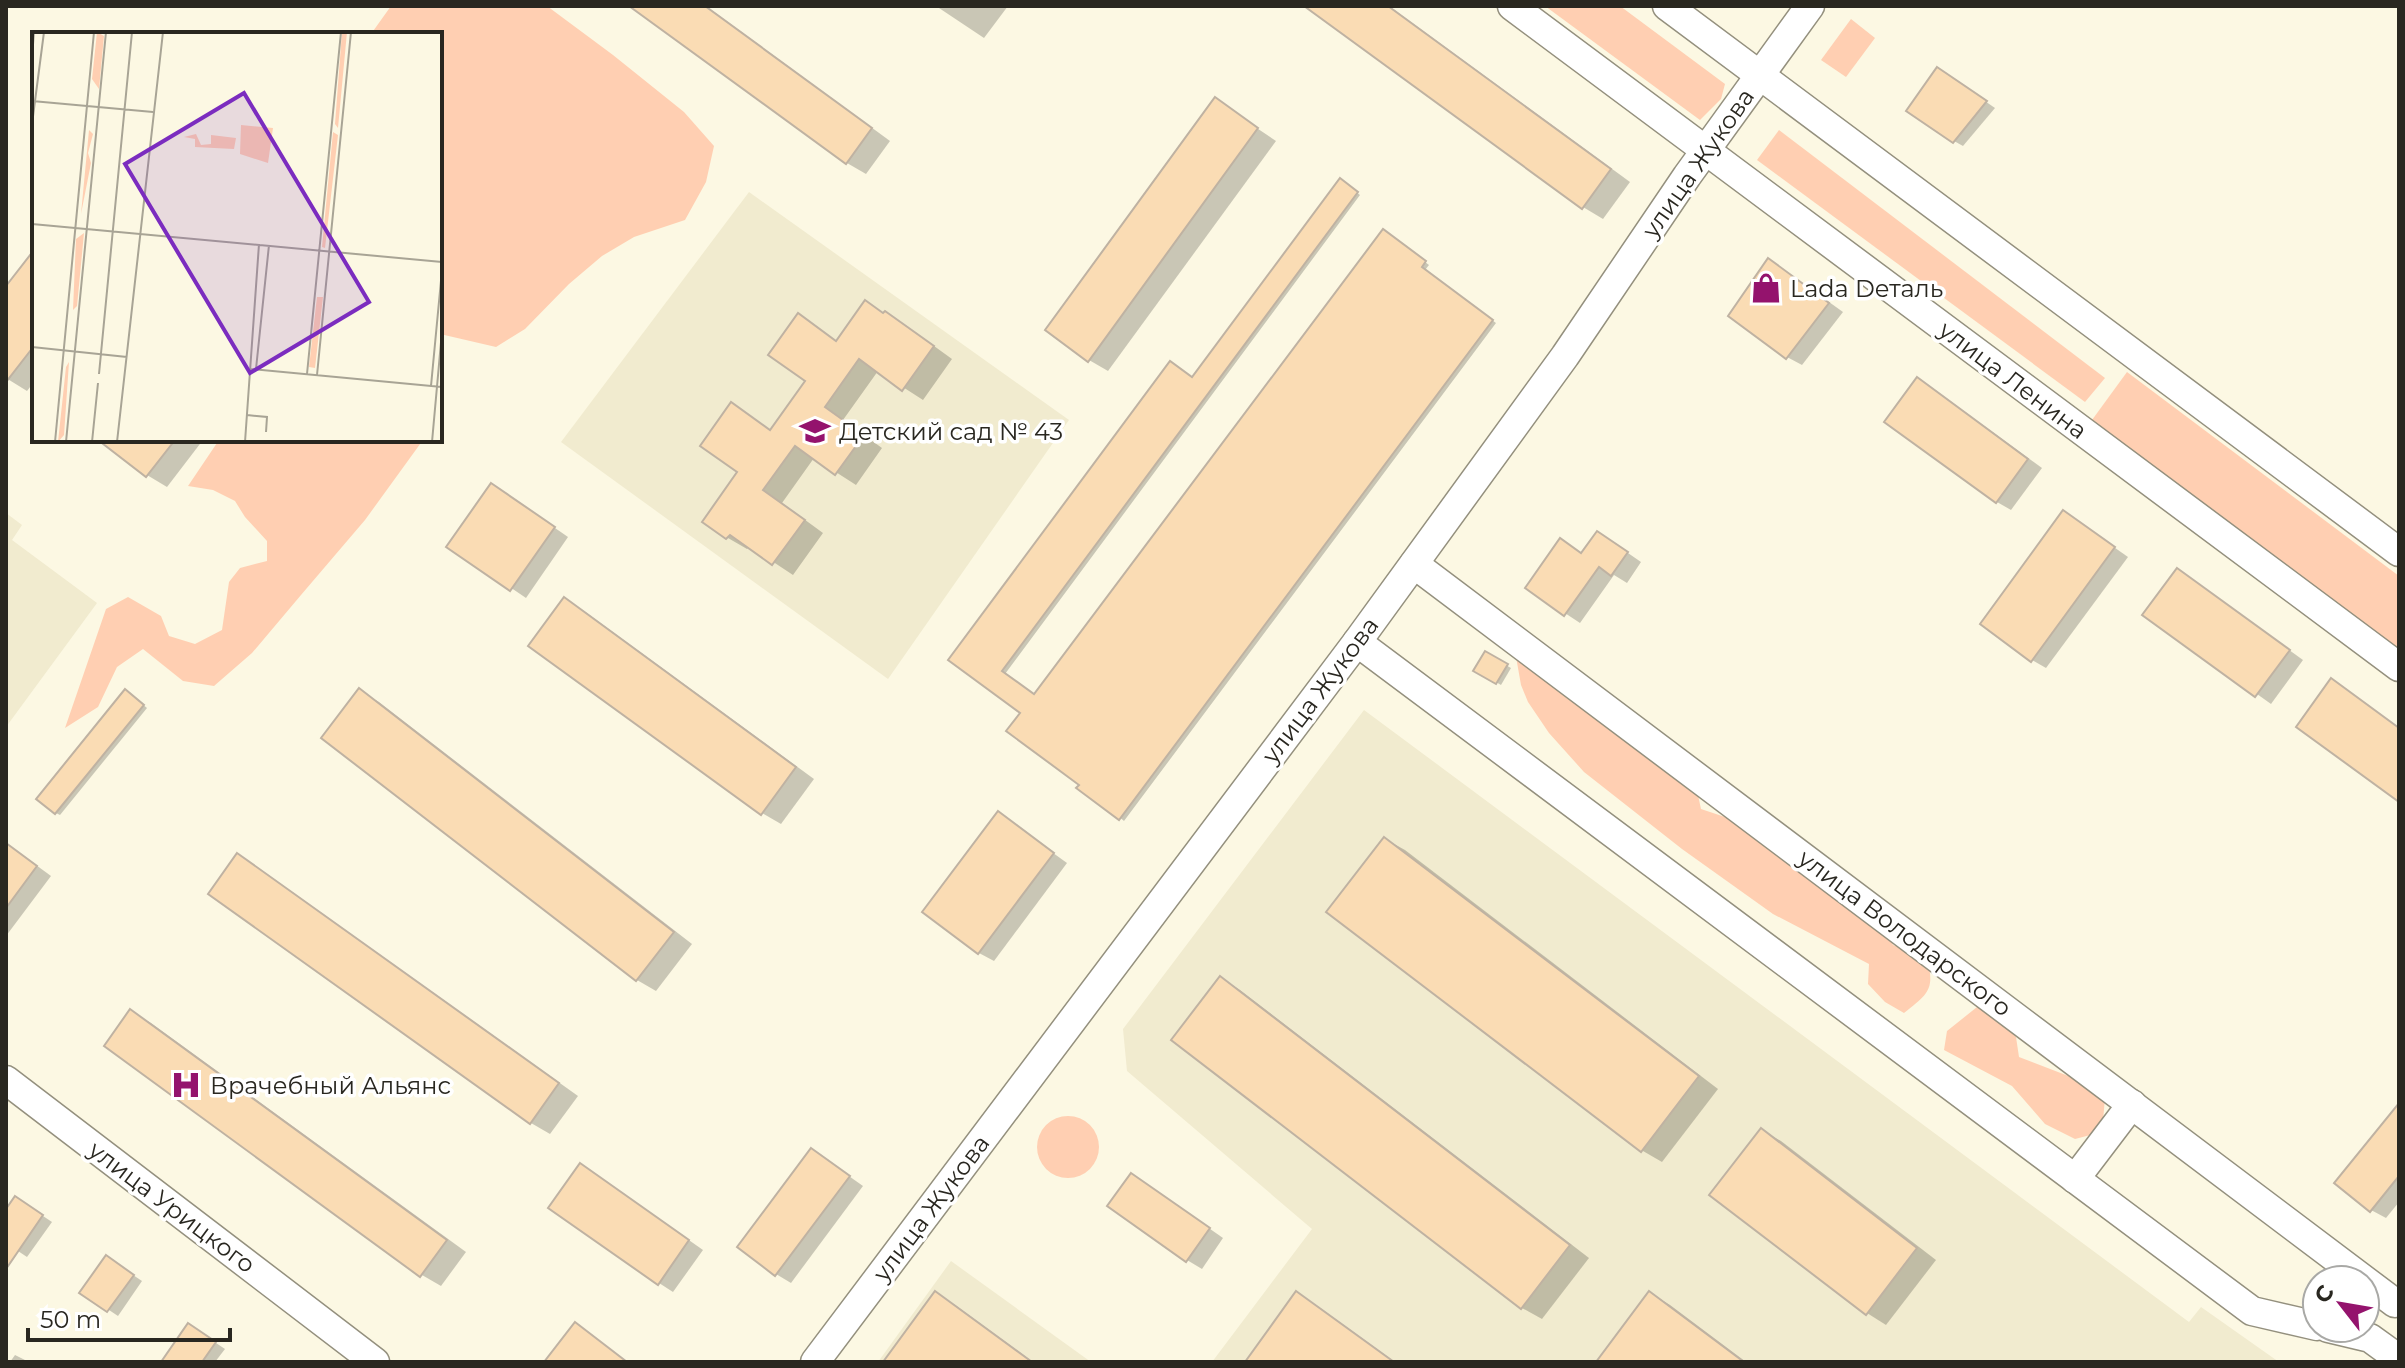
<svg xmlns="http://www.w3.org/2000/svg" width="2405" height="1368" viewBox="0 0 2405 1368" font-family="Montserrat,sans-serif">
	<rect width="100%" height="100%" fill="#fcf8e3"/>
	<g fill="#f1ebcf">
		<polygon points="749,192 1069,420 888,679 561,442"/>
		<polygon points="6,513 22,525 12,540 97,603 6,727"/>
		<polygon points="1364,710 2189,1322 2201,1307 2279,1362 1212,1362 1312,1229 1127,1071 1123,1029"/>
		<polygon points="951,1261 1091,1362 878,1362"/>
	</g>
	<g fill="#ffcfb2">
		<polygon points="391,6 547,6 613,55 684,112 714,146 706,182 685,220 634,237 602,256 569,284 525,329 496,347 440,334 440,34 371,34"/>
		<polygon points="1545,6 1620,6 1725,84 1721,99 1700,120"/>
		<polygon points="1851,19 1875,38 1846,77 1821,60"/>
		<polygon points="1779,130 2105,378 2085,402 1757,160"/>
		<polygon points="2127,372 2399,576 2399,651 2092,420"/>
		<polygon points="219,440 423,440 365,520 301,595 252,653 214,686 183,681 143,649 117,667 98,707 65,728 106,609 128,597 161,616 169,636 195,644 222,630 229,582 240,568 267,561 267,541 245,517 235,501 213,490 188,486"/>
		<path d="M 1515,651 L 1696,786 L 1701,809 L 1752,826 L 1884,926 L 1893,945 L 1927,957 C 1935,990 1929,993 1904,1013 L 1885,1002 L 1868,984 L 1869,964 L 1773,914 L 1682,849 L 1584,772 L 1549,733 L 1528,702 L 1521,685 Z"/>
		<polygon points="1982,1003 2016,1037 2019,1057 2071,1077 2105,1098 2102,1132 2075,1139 2045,1124 2012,1086 1944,1050 1947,1031"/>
		<circle cx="1068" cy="1147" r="31"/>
	</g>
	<g fill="#0003">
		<polygon points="633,6 706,6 890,141 866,174 847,163"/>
		<polygon points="936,6 1008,6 984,38"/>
		<polygon points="1307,6 1389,6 1630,182 1603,219 1583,207"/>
		<polygon points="1947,75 1995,108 1963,146 1954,141"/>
		<polygon points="1215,100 1276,141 1108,371 1089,360"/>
		<polygon points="1344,183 1360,195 1005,674 1035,697 1387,233 1429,265 1425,270 1496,323 1124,821 1082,785 1023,713 951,659 1193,380"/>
		<polygon points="34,253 34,382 27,391 6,378 6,290"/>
		<polygon points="1783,269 1843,312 1802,365 1787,357"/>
		<polygon points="866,303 905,325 952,359 923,400 878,371 843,420 882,448 856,485 814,458 782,503 823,533 793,575 749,546 747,549 728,538 705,522 740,472 732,405 772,431 808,380 798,316 838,342"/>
		<polygon points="1932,388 2042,468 2011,510 1997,502"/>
		<polygon points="104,440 203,440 167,487 147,475"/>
		<polygon points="506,494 568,537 526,598 449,546"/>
		<polygon points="2064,512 2128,557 2046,668 2032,660"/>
		<polygon points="1612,542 1641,562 1627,583 1614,575 1580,623 1527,588 1583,554"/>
		<polygon points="2177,570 2303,660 2271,704 2145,614"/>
		<polygon points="564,600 584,611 814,779 781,824 762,813"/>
		<polygon points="1486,654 1511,668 1501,685 1476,670"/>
		<polygon points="359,691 379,702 692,944 656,991 637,980"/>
		<polygon points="130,694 147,708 60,815 56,813 39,799"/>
		<polygon points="999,814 1067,863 994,961 979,953"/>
		<polygon points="1385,839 1405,850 1718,1089 1662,1162 1643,1151 1329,912"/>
		<polygon points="6,843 51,876 6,936"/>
		<polygon points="238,856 257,867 578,1096 550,1134 531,1123"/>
		<polygon points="1221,978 1240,990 1589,1258 1542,1319 1522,1308 1174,1040"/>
		<polygon points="131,1012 151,1023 466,1252 441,1286 422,1275 106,1045"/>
		<polygon points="2399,1106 2399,1202 2386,1218 2371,1210"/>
		<polygon points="1761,1130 1781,1141 1936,1260 1886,1325 1867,1313"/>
		<polygon points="812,1150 863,1186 791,1283 776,1274"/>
		<polygon points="595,1174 703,1250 673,1292 659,1283"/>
		<polygon points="1146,1184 1223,1238 1202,1269 1187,1260"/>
		<polygon points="25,1204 52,1222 27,1257 6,1243 6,1212"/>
		<polygon points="115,1263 142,1281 118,1316 82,1292"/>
		<polygon points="1650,1293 1670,1305 1746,1362 1599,1362"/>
		<polygon points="936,1294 955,1305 1033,1362 886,1362"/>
		<polygon points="1296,1294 1316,1305 1395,1362 1248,1362"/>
		<polygon points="198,1331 225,1349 215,1362 167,1362"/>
		<polygon points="15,1355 25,1360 28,1362 10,1362"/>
	</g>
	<g fill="#fadcb4" stroke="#bfb2a2" stroke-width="2">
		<polygon points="629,6 705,6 872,128 846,164"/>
		<polygon points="1304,6 1388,6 1611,169 1582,209"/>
		<polygon points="1937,67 1987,101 1953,143 1906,111"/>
		<polygon points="1215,97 1258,128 1088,362 1045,330"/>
		<polygon points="1340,178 1358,192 1002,671 1034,694 1383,229 1426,261 1422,267 1493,320 1119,820 1076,788 1079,785 1006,731 1020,713 948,660 1170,361 1192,377"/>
		<polygon points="34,250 34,346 6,382 6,286"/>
		<polygon points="1768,258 1829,303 1786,359 1728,316"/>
		<polygon points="865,300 883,313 885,311 934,346 902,391 859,359 825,407 864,435 835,475 795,446 763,490 805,520 772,565 730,535 726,539 702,522 737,472 700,446 731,402 770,430 805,381 768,355 798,313 836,341"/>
		<polygon points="1917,377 2028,459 1996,503 1884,422"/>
		<polygon points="98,440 175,440 146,477"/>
		<polygon points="491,483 555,527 510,591 446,547"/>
		<polygon points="2063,510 2115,547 2031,662 1980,624"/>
		<polygon points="1597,531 1628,552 1611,576 1599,567 1564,616 1525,588 1560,538 1581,553"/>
		<polygon points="2177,568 2290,650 2255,697 2142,615"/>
		<polygon points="564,597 796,767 761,815 528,646"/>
		<polygon points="1485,651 1508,664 1496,684 1473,671"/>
		<polygon points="2331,678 2399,728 2399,802 2296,727"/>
		<polygon points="359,688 674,932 636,981 321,738"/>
		<polygon points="125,689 144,705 55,814 36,799"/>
		<polygon points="998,811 1054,853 978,954 922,912"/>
		<polygon points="1384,837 1699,1076 1641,1152 1326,912"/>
		<polygon points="6,843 37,866 6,908"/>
		<polygon points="237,853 559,1083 530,1124 208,894"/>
		<polygon points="1220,976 1570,1245 1521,1309 1171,1040"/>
		<polygon points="130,1009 447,1240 420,1277 104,1046"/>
		<polygon points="2399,1103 2399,1176 2370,1212 2334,1183"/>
		<polygon points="1761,1128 1917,1248 1866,1315 1709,1195"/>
		<polygon points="811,1148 850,1176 775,1276 737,1247"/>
		<polygon points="580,1163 689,1240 658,1285 548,1208"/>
		<polygon points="1131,1173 1210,1228 1186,1262 1107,1206"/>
		<polygon points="15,1196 43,1215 6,1269 6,1209"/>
		<polygon points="106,1255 134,1275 107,1312 79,1293"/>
		<polygon points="935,1291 1032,1362 883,1362"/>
		<polygon points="1296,1291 1394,1362 1245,1362"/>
		<polygon points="1649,1291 1744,1362 1596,1362"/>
		<polygon points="575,1322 627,1362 544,1362"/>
		<polygon points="188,1323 216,1342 202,1362 161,1362"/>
	</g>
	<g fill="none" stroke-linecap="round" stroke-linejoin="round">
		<g stroke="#94907e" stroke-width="31">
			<g id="minor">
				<polyline points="1512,6 2399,667"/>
				<polyline points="1667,6 2399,552"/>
				<polyline points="1414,564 2395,1303"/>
				<polyline points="1357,642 2252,1311 2317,1326"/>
				<polyline points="6,1080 375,1362"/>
				<polyline points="2075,1179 2132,1104"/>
				<polyline points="2328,1328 2370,1338 2399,1359"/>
				<polyline points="815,1362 1357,642 1565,356 1687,176 1810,6"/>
			</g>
		</g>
		<use href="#minor" stroke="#fff" stroke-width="28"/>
	</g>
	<defs>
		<g id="shop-bare" transform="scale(2.4)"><path d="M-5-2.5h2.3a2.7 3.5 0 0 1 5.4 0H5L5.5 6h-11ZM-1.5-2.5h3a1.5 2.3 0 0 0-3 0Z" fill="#94136d" stroke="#fff" stroke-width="2.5" paint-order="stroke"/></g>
		<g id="school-bare" transform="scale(2.4)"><path d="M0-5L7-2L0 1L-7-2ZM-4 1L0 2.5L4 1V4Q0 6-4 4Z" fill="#94136d" stroke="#fff" stroke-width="2.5" paint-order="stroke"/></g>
		<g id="hospital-bare" transform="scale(2.4)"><path d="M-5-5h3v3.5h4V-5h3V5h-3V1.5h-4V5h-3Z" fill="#94136d" stroke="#fff" stroke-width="2.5" paint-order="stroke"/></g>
	</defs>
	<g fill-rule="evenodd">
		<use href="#shop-bare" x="1766" y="288"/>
		<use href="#school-bare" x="815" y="431"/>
		<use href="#hospital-bare" x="186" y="1085"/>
	</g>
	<g text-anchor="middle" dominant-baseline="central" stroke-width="7" stroke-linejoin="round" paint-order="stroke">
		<g font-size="24" fill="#292720" stroke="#fff">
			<text transform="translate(1698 163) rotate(-55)">улица Жукова</text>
			<text transform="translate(2013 380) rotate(37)">улица Ленина</text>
			<text transform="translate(1320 690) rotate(-53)">улица Жукова</text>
			<text transform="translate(1905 933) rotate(37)">улица Володарского</text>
			<text transform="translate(172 1207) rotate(37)">улица Урицкого</text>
			<text transform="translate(931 1208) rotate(-53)">улица Жукова</text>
		</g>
		<g font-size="24" fill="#292720" stroke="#fff" text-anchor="start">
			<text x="1790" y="288">Lada Dеталь</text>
			<text x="839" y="431">Детский сад № 43</text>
			<text x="210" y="1085">Врачебный Альянс</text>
		</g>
	</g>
	<g transform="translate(32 32)">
		<rect width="410" height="410" fill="#fcf8e3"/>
		<path d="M 65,0 L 72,4 L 67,57 L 60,47 ZM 310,0 L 315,0 L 306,96 L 303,92 ZM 209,93 L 241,96 L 236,131 L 208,122 ZM 57,98 L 61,102 L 56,121 L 59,131 L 49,182 ZM 301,100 L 306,103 L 293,216 L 290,215 ZM 164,102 L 169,113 L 179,112 L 179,103 L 204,106 L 202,117 L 163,115 L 163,107 L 152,105 ZM 52,201 L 45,274 L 41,278 L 44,207 ZM 285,265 L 291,265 L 283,336 L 277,335 ZM 37,330 L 32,403 L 26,410 L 34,335 Z" fill="#ffcfb2"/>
		<path fill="none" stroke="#a8a495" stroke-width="2" d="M 0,25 L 2,0M 0,69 L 121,80M 0,92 L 12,0M 0,192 L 410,230M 0,315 L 95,325M 219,337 L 410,355M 224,337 L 237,213M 67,342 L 100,0M 275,342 L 309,0M 285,343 L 319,0M 399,354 L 410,238M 215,383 L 235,385 L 234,400M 23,410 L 62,0M 34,410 L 74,0M 60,410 L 66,351M 85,410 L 131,0M 213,410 L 227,212M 400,410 L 410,299"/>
		<path fill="#7b2cbf" fill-opacity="0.15" stroke="#7b2cbf" stroke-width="4" d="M 212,61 L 337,270 L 218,341 L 93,132 Z"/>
		<rect width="410" height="410" fill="none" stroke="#292720" stroke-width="4"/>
	</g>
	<rect width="2405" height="1368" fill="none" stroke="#292720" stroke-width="16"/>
	<g transform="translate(2341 1304) rotate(301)"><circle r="38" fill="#ffffff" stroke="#a9a9a6" stroke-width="2"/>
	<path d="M0-6L14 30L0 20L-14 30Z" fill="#94136d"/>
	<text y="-12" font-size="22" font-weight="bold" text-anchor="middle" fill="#292720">С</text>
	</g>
	<path d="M28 1328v12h202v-12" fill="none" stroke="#292720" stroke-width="4"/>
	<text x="40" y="1328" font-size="24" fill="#292720" stroke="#ffffff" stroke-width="6" paint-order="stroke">50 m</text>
</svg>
